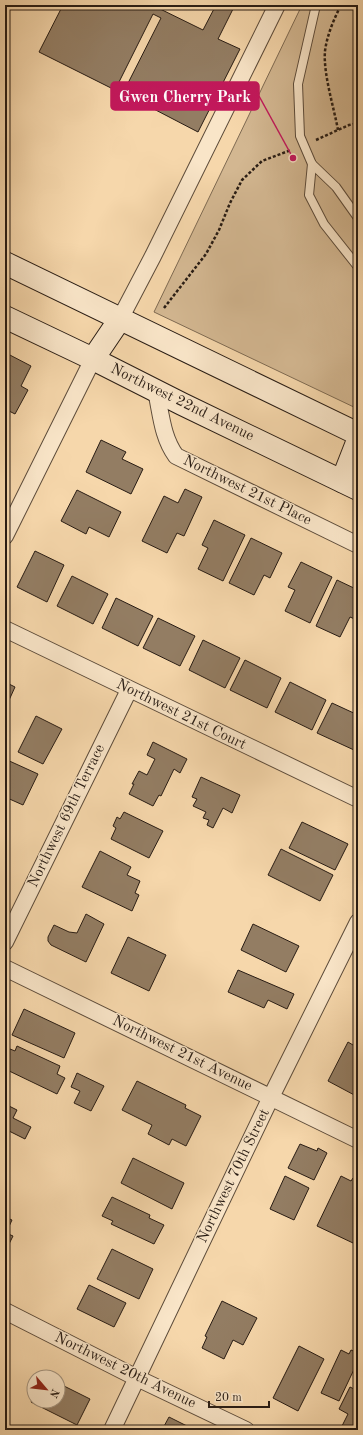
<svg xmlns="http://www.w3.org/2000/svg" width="363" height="1435" viewBox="0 0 363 1435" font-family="'Old Standard TT',serif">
	<rect width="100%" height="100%" fill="#f6d7ab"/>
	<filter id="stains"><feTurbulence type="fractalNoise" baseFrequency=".005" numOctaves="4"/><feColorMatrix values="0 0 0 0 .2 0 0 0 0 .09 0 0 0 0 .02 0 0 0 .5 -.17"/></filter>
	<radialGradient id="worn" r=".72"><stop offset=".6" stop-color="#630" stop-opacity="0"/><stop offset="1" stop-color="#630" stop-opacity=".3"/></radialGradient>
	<polygon fill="#d3b791" stroke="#7e6a52" points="302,5 358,5 358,409 154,312"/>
	<g fill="#937d63" stroke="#281c14">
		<polygon points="63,5 152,5 203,30 216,5 235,5 218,39 240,49 198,132 123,93 161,18 153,14 115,90 39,52"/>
		<polygon points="6,353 31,366 21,386 28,390 15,414 5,409"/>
		<polygon points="101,440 126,452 122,459 143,469 131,494 86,472"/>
		<polygon points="185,489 202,497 184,536 177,533 167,553 142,541 164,496 178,503"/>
		<polygon points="77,490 121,512 109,537 89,527 86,534 61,521"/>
		<polygon points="214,520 245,535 223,581 198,569 208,548 202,545"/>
		<polygon points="251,538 282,553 270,578 264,575 254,595 229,583"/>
		<polygon points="35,551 64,565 47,602 17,587"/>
		<polygon points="301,562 332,577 310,623 285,611 295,590 288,587"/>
		<polygon points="72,576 108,594 93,624 57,606"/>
		<polygon points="337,580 358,590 358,618 357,620 350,617 340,637 316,626"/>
		<polygon points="116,598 153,616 138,646 102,628"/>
		<polygon points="158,618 195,636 180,666 143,648"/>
		<polygon points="203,640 240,658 225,688 189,670"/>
		<polygon points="245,660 281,678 267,708 230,690"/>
		<polygon points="5,682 15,687 5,709"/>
		<polygon points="290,682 326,700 312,730 275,712"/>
		<polygon points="332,703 358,715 358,741 354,750 317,733"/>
		<polygon points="36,716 62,729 43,764 18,752"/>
		<polygon points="153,742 187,759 180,773 174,769 161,796 159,795 153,806 129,794 134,784 132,784 139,771 147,775 155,759 147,755"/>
		<polygon points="5,759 38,774 23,805 5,797"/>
		<polygon points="201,777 240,795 232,813 223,808 213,828 207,825 209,820 203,818 206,812 193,806 197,799 192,797"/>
		<polygon points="124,812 163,831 149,858 111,839 116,828 113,826 117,817 120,819"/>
		<polygon points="302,822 348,844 335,870 289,848"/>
		<polygon points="281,849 333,875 320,901 268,875"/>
		<polygon points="100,851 131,867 127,875 140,881 135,893 139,895 132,911 82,887"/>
		<polygon points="86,914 104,924 86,962 51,945 48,941 48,937 54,925 69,932 77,933"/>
		<polygon points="253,924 299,946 286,972 241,950"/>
		<polygon points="128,937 166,955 149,991 111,973"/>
		<polygon points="238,970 294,994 287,1009 268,1000 264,1008 228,992"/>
		<polygon points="24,1009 75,1033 64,1058 12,1035"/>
		<polygon points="348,1042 358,1048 358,1097 328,1081"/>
		<polygon points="17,1046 60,1066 57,1074 65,1078 57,1094 5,1069 5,1047 15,1051"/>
		<polygon points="77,1073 104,1086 91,1111 74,1103 80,1091 71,1087"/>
		<polygon points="137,1081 186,1105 185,1108 201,1116 186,1146 172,1139 169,1145 148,1134 152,1125 122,1110"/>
		<polygon points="5,1104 17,1110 13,1118 31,1127 25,1139 5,1129"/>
		<polygon points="300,1144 317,1151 318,1148 327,1153 314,1180 288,1168"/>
		<polygon points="133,1158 184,1183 172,1209 121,1183"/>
		<polygon points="285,1176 309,1188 294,1220 270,1209"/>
		<polygon points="341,1176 351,1181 353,1178 358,1181 358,1206 356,1210 358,1211 358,1233 353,1243 317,1226"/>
		<polygon points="112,1197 150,1215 149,1218 164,1225 154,1244 111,1224 113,1221 102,1216"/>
		<polygon points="5,1217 12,1220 6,1233 13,1236 5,1252"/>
		<polygon points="112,1249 153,1269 139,1299 97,1279"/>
		<polygon points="89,1285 126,1303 114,1327 77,1309"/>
		<polygon points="222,1301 257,1318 243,1345 233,1340 224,1359 202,1348 207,1337 205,1336"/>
		<polygon points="299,1346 324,1359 298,1411 273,1398"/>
		<polygon points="341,1350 349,1354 351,1350 358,1353 358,1361 339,1401 321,1393"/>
		<polygon points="58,1383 90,1399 77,1425 31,1402 34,1397 34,1401 58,1401"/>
		<polygon points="350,1387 358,1391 358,1430 340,1430 348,1414 339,1409"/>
		<polygon points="169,1417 195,1430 162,1430"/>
	</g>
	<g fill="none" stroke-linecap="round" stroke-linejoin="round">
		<g stroke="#5c4b3a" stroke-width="10">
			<g id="lane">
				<polyline points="316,5 298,84 300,136 312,164 336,187 358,218"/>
				<polyline points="312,164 309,195 324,224 358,267"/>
			</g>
		</g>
		<g stroke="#5c4b3a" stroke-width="18">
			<g id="street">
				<polyline points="120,319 153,256 277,5"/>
				<path d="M 156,391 C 161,413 162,437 176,456 L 358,545"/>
				<polyline points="5,536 93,359"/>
				<polyline points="5,629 358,799"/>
				<polyline points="5,942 129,690"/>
				<polyline points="5,968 358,1140"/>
				<polyline points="5,1311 137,1378 246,1430"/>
				<polyline points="112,1430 271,1097 358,922"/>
			</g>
		</g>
		<g stroke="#281c14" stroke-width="24">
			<g id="secondary">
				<polyline points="5,263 358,434"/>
				<polyline points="5,317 93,359 182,404 358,489"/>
				<polyline points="93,359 120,319"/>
				<polyline points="342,481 358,440"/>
			</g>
		</g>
		<g stroke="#281c14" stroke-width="2.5" stroke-dasharray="3 2" stroke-linecap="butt">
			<path d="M 338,130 C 334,108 323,73 325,51 C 327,35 334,19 341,5"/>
			<polyline points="316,140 349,125 358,123"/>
			<polyline points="164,308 206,254 219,230 230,203 242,180 262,161 291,150"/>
		</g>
		<use href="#lane" stroke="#f9e5c8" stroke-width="8"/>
		<use href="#street" stroke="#f9e5c8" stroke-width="16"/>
		<use href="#secondary" stroke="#f9e5c8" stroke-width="22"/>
	</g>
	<g text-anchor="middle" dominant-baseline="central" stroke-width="3" stroke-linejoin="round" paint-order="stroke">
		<g font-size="15" fill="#281c14" stroke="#f9e5c8">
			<text transform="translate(182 403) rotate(26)">Northwest 22nd Avenue</text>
			<text transform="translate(247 491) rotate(26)">Northwest 21st Place</text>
			<text transform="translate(181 715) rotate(26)">Northwest 21st Court</text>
			<text transform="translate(67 816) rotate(-64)">Northwest 69th Terrace</text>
			<text transform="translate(182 1054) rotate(26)">Northwest 21st Avenue</text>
			<text transform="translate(234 1176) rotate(-64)">Northwest 70th Street</text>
			<text transform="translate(125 1371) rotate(26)">Northwest 20th Avenue</text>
		</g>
	</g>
	<path fill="none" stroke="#c2185b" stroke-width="1.5" d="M293 158L259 96"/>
	<circle fill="#c2185b" stroke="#f9e5c8" stroke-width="1.5" cx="293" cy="158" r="4"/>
	<rect fill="#c2185b" stroke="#c2185b" stroke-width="1.5" x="111" y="82" width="148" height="28" rx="4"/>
	<g font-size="16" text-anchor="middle" font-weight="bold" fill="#fff">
		<text x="185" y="102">Gwen Cherry Park</text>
	</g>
	<rect width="363" height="1435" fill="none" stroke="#f6d7ab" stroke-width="20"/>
	<rect x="6" y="6" width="351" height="1423" fill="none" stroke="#281c14" stroke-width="2"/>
	<rect x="10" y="10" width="343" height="1415" fill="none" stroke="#281c14"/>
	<g transform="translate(46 1389) rotate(118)"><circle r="19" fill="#f9e5c8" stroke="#a59580"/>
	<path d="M0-3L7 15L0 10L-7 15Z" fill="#8f2418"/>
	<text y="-6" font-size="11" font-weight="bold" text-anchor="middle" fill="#281c14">N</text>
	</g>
	<path d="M209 1401v6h60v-6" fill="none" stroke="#281c14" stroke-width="2"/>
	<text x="215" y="1401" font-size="12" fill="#281c14" stroke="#f9e5c8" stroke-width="3" paint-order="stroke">20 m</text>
	<rect width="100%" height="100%" filter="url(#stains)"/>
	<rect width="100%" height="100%" fill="url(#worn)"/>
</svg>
